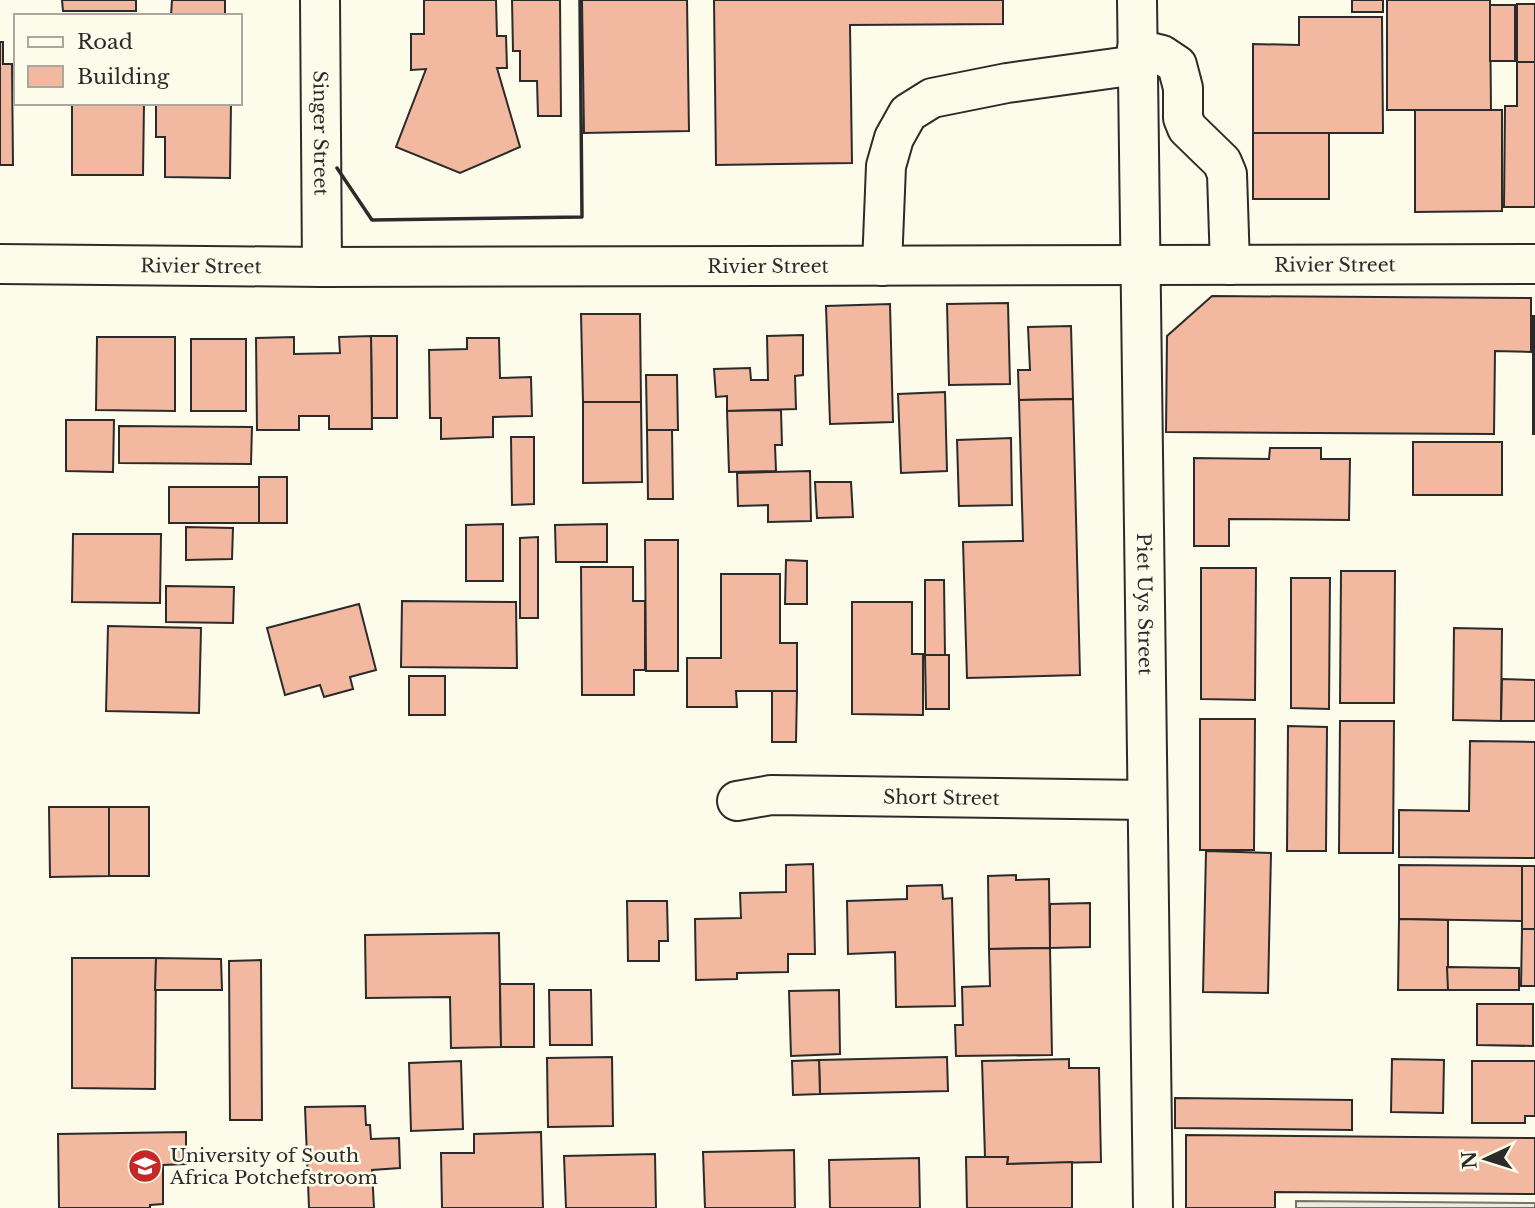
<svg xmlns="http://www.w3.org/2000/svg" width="1535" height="1208" viewBox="0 0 1535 1208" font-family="'Libre Baskerville',serif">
	<rect width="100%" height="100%" fill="#fdfbea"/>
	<polygon fill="#eceadb" stroke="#74746e" stroke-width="2" points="1296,1201 1535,1203 1535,1208 1296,1208"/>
	<g fill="#f2b8a0" stroke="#2b2b2b" stroke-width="2">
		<polygon points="62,0 136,0 136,11 63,11"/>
		<polygon points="172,0 225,0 225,16 171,16"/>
		<polygon points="424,0 496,0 497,36 506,36 507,68 497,68 520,147 460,173 396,147 426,69 411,70 411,34 424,34"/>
		<polygon points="512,0 560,0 561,116 538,116 537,81 520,81 520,51 513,51"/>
		<polygon points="582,0 687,0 689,131 584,133"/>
		<polygon points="714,0 1003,0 1003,24 850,25 852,163 716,165"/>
		<rect x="1352" y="0" width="31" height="12"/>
		<polygon points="1387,0 1490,0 1491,110 1387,110"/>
		<rect x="1517" y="4" width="18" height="58"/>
		<rect x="1490" y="5" width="25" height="56"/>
		<polygon points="1299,17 1382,17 1383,133 1253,133 1253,44 1299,45"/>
		<polygon points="0,42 3,42 3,64 12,64 13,165 0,165"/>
		<polygon points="1517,62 1535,62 1535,207 1504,207 1505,106 1517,106"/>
		<polygon points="72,103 144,103 143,175 72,175"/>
		<polygon points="156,103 231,103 230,178 165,177 165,137 156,137"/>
		<polygon points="1415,110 1502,110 1502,211 1415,212"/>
		<rect x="1253" y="133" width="76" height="66"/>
		<polygon points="1212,296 1531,298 1531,352 1495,351 1494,434 1166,432 1167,336"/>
		<polygon points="1008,303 1010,384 949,385 947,304"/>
		<polygon points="890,304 893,422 830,424 826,306"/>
		<polygon points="581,314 640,314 641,402 583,402"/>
		<rect x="1533" y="316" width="2" height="118"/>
		<polygon points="1071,326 1073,399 1019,400 1018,370 1030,370 1028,327"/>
		<polygon points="803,335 803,375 795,376 796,409 727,411 727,396 716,397 714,369 750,368 751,380 768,380 767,336"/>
		<polygon points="371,336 397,336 397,418 372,418"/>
		<polygon points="371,336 372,429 329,429 329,416 299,416 299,430 257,430 256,338 294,337 294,354 340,353 339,337"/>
		<polygon points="97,337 175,337 175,411 96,410"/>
		<polygon points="467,338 499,338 500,378 531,377 532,416 493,417 493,437 441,439 441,418 430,418 429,350 467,349"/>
		<rect x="191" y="339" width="55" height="72"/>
		<polygon points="646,375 677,375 678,430 647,430"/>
		<polygon points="945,392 947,471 901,473 898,394"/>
		<polygon points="1073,399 1080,675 967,678 963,542 1023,541 1019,400"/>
		<polygon points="583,402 641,402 642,482 583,483"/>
		<polygon points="781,410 782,445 775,445 776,471 729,472 727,411"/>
		<polygon points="66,420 114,420 113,472 66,471"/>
		<polygon points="119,426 252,427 251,464 119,463"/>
		<polygon points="647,430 672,430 673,499 648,499"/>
		<polygon points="511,437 534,437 534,504 512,505"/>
		<polygon points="1011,438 1012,505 959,506 957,440"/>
		<rect x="1413" y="442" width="89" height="53"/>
		<polygon points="1270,448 1321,448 1321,459 1350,459 1349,520 1229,519 1229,546 1194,546 1194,458 1269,459"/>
		<polygon points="810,471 811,521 768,522 768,505 738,506 737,473"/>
		<rect x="259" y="477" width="28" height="46"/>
		<polygon points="815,482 851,482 853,517 817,518"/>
		<rect x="169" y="487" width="90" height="36"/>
		<polygon points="503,524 503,581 466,581 466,525"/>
		<polygon points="607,524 607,562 556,562 555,525"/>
		<polygon points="186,527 233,528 232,559 186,560"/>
		<polygon points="73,534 161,534 160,603 72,602"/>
		<polygon points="538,537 538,618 520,618 520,538"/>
		<polygon points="645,540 678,540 678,671 646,671"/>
		<polygon points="786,560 807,561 807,604 785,604"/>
		<polygon points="581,567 633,567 633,601 645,601 645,670 634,670 634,695 582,695"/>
		<polygon points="1201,568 1256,568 1255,700 1201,699"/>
		<polygon points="1341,571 1395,571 1394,703 1340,703"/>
		<polygon points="721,574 780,574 780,643 797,643 797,691 736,691 737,707 687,707 687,658 721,658"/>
		<polygon points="1291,578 1330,578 1329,709 1291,708"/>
		<polygon points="925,580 944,580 945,655 925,655"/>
		<polygon points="166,586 234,587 233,623 166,622"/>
		<polygon points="402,601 516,602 517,668 401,667"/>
		<polygon points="852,602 912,602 912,654 923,654 923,715 852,714"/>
		<polygon points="359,604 376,670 350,677 353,689 324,697 320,685 285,695 267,628"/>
		<polygon points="108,626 201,628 199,713 106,711"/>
		<polygon points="1454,628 1502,629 1501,721 1453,720"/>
		<polygon points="925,655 949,655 949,709 926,709"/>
		<rect x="409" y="676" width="36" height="39"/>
		<polygon points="1502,679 1535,680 1535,721 1501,721"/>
		<polygon points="772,691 797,691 796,742 772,742"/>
		<polygon points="1200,719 1255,719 1254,850 1200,850"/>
		<polygon points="1340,721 1394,721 1393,853 1339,853"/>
		<polygon points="1288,726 1327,727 1326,851 1287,851"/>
		<polygon points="1470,741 1535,742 1535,858 1399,857 1399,810 1469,811"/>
		<polygon points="49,807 109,807 109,876 50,877"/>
		<rect x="109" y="807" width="40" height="69"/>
		<polygon points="1206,851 1271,853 1268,993 1203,992"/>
		<polygon points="813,864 815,954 788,954 788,972 737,973 737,979 696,980 695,919 741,918 740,893 786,892 786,865"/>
		<polygon points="1399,865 1522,866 1522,921 1399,919"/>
		<rect x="1522" y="866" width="13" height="63"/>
		<polygon points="1016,875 1016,880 1049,879 1050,948 989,949 988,876"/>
		<polygon points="942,885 943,899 952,898 955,1006 896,1007 895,952 848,954 847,901 907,899 907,886"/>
		<polygon points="627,901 667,901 668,941 659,941 659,961 628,961"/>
		<polygon points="1090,903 1090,947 1050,948 1050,904"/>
		<polygon points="1399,919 1448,920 1448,990 1398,990"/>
		<polygon points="1522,929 1535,929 1535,986 1521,986"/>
		<polygon points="499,933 501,1047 451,1048 450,997 366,998 365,935"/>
		<polygon points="1050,948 1052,1055 956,1056 955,1025 963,1025 962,987 990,986 989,949"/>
		<polygon points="72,958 156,958 155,1089 72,1088"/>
		<polygon points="156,958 221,959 222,990 155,990"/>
		<polygon points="261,960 262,1120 230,1120 229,961"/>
		<polygon points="1447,967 1519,968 1519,990 1448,990"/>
		<polygon points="500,984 534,984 534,1047 501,1047"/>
		<polygon points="549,990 591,990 592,1045 550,1045"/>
		<polygon points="839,990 840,1054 791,1056 789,991"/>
		<polygon points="1477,1004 1533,1004 1533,1046 1477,1045"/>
		<polygon points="612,1057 613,1126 548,1127 547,1058"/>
		<polygon points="947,1057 948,1091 820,1094 819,1060"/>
		<polygon points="1069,1059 1069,1068 1099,1068 1101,1162 1007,1164 1008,1157 985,1157 982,1061"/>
		<polygon points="1392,1059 1444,1060 1443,1113 1391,1112"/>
		<polygon points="819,1060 820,1094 793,1095 792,1061"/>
		<polygon points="461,1061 463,1129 411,1131 409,1063"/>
		<polygon points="1472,1061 1535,1061 1535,1116 1525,1116 1525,1123 1472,1123"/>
		<polygon points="1175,1098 1352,1100 1352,1130 1175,1128"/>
		<polygon points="365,1106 366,1125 370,1125 371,1139 399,1138 400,1168 372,1170 374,1208 309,1208 305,1107"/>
		<polygon points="186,1132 186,1164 163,1165 163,1204 150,1205 150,1208 59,1208 58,1134"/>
		<polygon points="541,1132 543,1208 442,1208 441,1153 474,1153 474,1134"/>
		<polygon points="1186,1135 1535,1138 1535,1194 1275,1192 1275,1208 1186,1208"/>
		<polygon points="794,1150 795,1208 705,1208 703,1152"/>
		<polygon points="655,1154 656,1208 566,1208 564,1156"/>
		<polygon points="966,1157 1008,1157 1007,1164 1072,1162 1072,1208 967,1208"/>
		<polygon points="919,1158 920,1208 830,1208 829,1160"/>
	</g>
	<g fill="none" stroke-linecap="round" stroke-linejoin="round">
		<g stroke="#2b2b2b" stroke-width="42">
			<g id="minor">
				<path id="s1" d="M 320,0 L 322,267"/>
				<path id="s2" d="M 1137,0 L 1153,1208"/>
				<polyline points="1137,49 1162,55 1177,65 1183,88 1183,118 1187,128 1222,162 1227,174 1230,265"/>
				<path id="s3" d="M 0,264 L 322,267 L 1535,264"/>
				<polyline points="882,266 886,166 894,138 908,113 932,98 1007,83 1137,65"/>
				<path id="s4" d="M 737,801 L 771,795 L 1147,800"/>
			</g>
		</g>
		<use href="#minor" stroke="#fdfbea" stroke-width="38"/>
		<polyline stroke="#2b2b2b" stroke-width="3.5" points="337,168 372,220 582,217 580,0"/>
	</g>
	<defs>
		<g id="university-disc" transform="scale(1.75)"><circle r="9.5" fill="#c62828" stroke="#fdfbea"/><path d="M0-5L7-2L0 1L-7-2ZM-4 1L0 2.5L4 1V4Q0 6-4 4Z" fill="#fff"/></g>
	</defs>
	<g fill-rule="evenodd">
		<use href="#university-disc" x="145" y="1166"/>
	</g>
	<g text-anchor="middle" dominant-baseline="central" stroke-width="5" stroke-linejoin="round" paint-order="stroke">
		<g font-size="19" fill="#2b2b2b" stroke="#fdfbea">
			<text stroke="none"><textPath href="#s1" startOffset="133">Singer Street</textPath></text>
			<text stroke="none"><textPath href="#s3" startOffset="1335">Rivier Street</textPath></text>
			<text stroke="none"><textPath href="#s3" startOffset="201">Rivier Street</textPath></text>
			<text stroke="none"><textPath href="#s3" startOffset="768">Rivier Street</textPath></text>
			<text stroke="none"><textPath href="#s2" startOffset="604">Piet Uys Street</textPath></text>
			<text stroke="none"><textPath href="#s4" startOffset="205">Short Street</textPath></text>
		</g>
		<g font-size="19" fill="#2b2b2b" stroke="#fdfbea" text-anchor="start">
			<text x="170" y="1155">University of South<tspan x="170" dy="22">Africa Potchefstroom</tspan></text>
		</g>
	</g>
	<rect x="14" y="14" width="228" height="91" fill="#fdfbea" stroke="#a9a89e" stroke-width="2"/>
	<rect x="28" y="37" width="35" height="10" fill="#fdfbea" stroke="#a9a89e" stroke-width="2"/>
	<text x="77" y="49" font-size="21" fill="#2b2b2b">Road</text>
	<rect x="28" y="66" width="35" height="21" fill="#f2b8a0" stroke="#a9a89e" stroke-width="2"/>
	<text x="77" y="84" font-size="21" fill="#2b2b2b">Building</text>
	<g transform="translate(1486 1159) rotate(266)" stroke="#fdfbea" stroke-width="5" paint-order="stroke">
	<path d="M0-5L12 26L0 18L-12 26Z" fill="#2b2b2b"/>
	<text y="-10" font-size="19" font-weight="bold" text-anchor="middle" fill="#2b2b2b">N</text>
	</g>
</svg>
